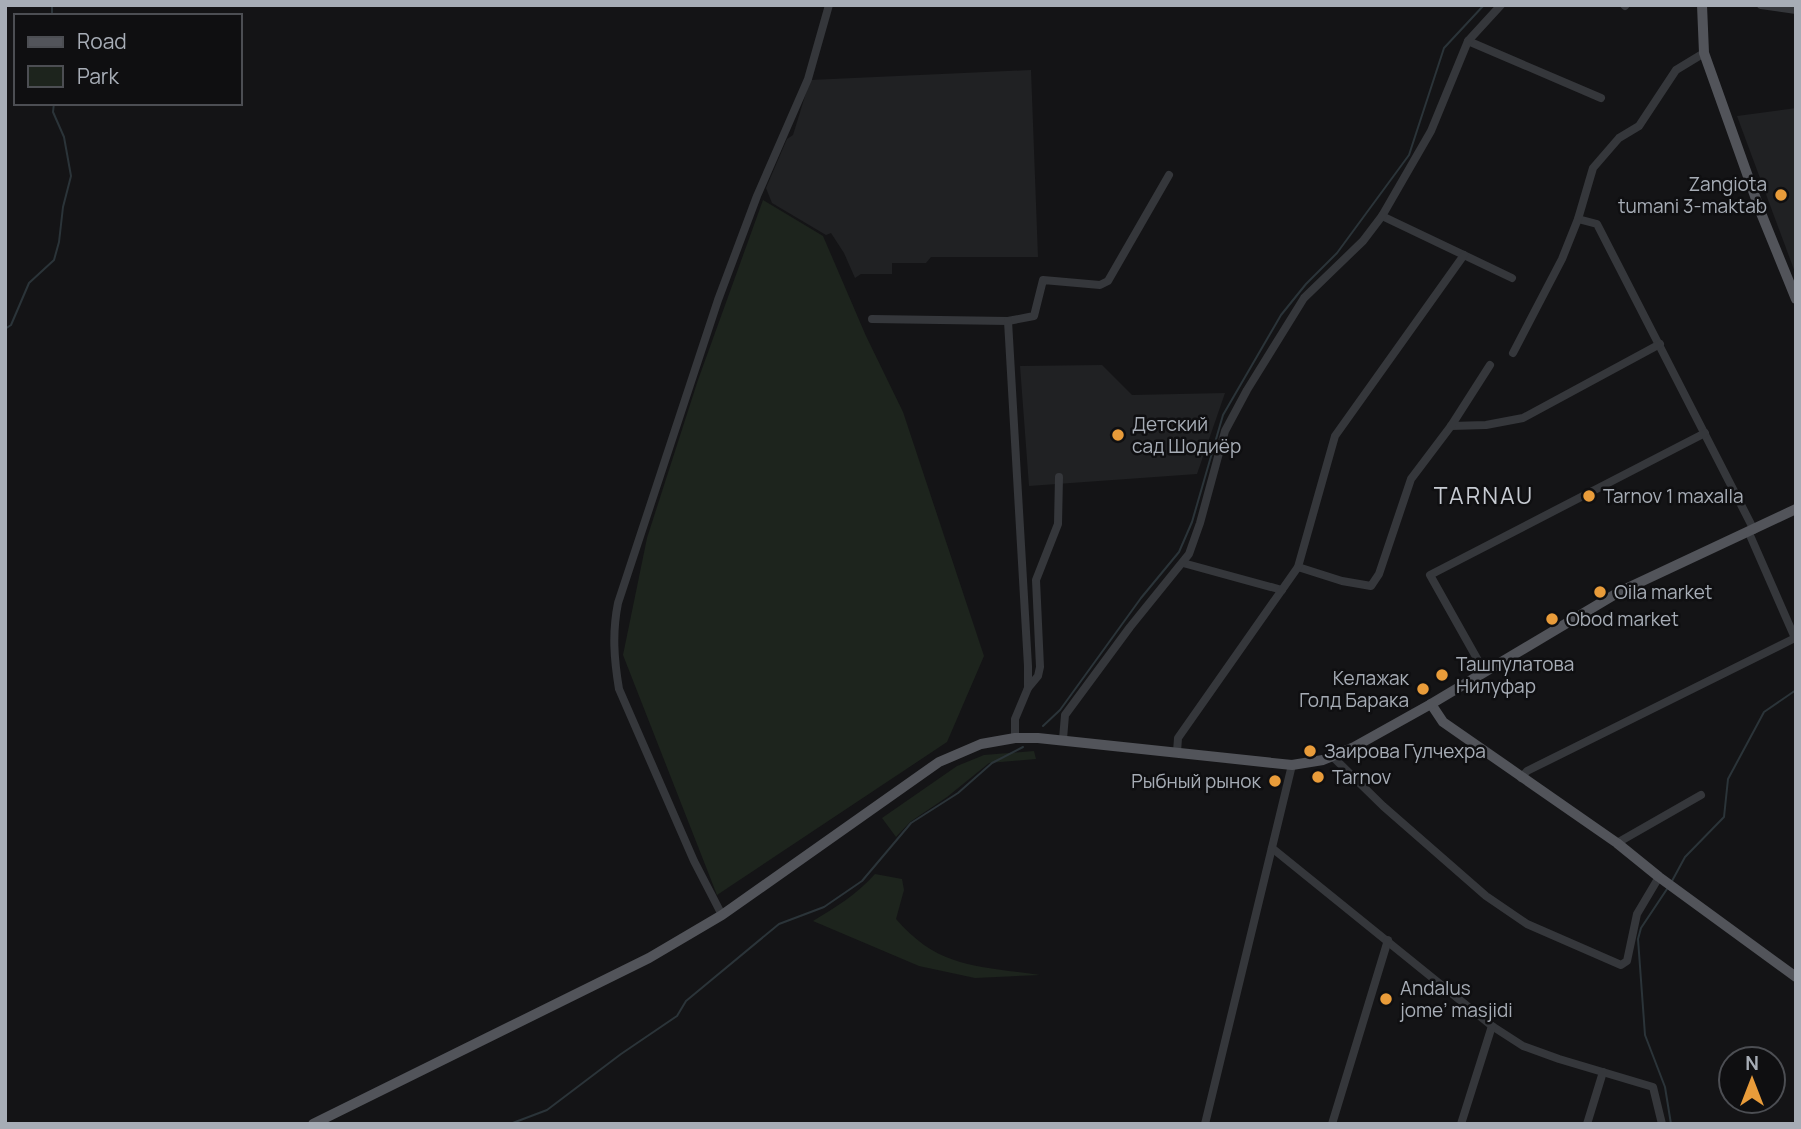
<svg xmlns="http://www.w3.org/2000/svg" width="1801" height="1129" viewBox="0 0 1801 1129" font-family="Manrope,sans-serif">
	<rect width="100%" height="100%" fill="#141416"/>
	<g fill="#202123">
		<polygon points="1031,70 1038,257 931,257 926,263 892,263 892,274 861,274 855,278 844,253 831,233 826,235 772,203 766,188 787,139 793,135 810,80"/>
		<polygon points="1796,108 1796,275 1737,116"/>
		<polygon points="1102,365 1132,395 1225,393 1197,474 1029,486 1020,366"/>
	</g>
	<g fill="#1d241d">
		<polygon points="763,200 823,236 866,336 903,412 984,656 947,742 717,895 623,655 647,538 698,380"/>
		<polygon points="1034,751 1036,759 989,763 947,797 910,822 896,837 882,818 957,766 984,755"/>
		<path d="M 875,874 L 902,879 L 904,890 L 896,919 C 939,969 979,966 1040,975 L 975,978 L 919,966 L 813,921 C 836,907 856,895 875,874 Z"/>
	</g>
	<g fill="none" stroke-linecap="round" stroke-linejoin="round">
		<g stroke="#2b3439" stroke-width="2">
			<polyline points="52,5 52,16"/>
			<polyline points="5,329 11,325 29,283 54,260 59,242 63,207 71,176 64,137 53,112 54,103"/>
			<polyline points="1043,726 1060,710 1141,598 1179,552 1192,522 1223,415 1281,315 1306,284 1337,253 1409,155 1444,48 1484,5"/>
			<polyline points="1672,881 1685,857 1724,817 1728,779 1764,712 1796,690"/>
			<polyline points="1667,889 1641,928 1638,939 1645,1035 1665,1087 1671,1124"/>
			<polyline points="426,1124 472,1124"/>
			<polyline points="510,1124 547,1110 621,1054 677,1016 686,1001 779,924 824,907 862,881 911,823 958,793 992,763 1023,747"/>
		</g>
		<g stroke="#35373b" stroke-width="8">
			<polyline points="1624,5 1625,6"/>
			<polyline points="1761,5 1796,10"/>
			<polyline points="1468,41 1601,98"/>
			<polyline points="1382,216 1512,278"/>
			<polyline points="1578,219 1597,224 1754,530"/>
			<polyline points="872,319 1008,321 1034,316 1043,280 1100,285 1108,281 1169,175"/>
			<polyline points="1008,321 1028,666 1028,688 1015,719 1015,738"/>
			<polyline points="1513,353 1562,259 1578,219 1593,168 1619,138 1639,126 1676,70 1704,53"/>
			<polyline points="1451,426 1486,425 1523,418 1660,344"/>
			<polyline points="1183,563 1282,590"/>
			<polyline points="1298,567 1342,581 1371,586 1379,574 1411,479 1451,426 1490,365"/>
			<polyline points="1484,671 1430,575 1705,433"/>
			<polyline points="1028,688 1038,676 1040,667 1036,580 1058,524 1059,477"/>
			<polyline points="1063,739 1065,715 1130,627 1189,554 1200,523 1225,431 1247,390 1304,298 1363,241 1382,216 1431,131 1468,41 1501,5"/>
			<polyline points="1177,752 1178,738 1298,567 1335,436 1464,255"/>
			<polyline points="1333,757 1383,806 1486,896 1527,924 1621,965 1627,961 1637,914 1659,877"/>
			<polyline points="1521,778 1527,771 1795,638 1749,533"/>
			<polyline points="1617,843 1701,795"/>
			<polyline points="1272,848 1492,1026 1523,1046 1559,1059 1653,1087 1662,1124"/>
			<path d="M 722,915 L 694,861 L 619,689 C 614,659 612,633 618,603 L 718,300 L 757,196 L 808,79 L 829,5"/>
			<polyline points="1205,1124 1292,765"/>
			<polyline points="1332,1124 1388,940"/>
			<polyline points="1461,1124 1492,1026"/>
			<polyline points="1587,1124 1603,1072"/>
		</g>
		<g stroke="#52545a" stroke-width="10">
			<polyline points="1702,5 1704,53 1761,213 1796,299"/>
			<polyline points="1431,704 1443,722 1617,843 1659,877 1796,977"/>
			<polyline points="313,1124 649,958 722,915 939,762 981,744 1015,738 1038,738 1292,765 1323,760 1354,747 1431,704 1619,592 1796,509"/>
		</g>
	</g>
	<g fill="#e99c3a" stroke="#0f0f11" stroke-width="2.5">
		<circle cx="1781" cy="195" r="7"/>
		<circle cx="1118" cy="435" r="7"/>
		<circle cx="1589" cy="496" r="7"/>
		<circle cx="1600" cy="592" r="7"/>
		<circle cx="1552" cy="619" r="7"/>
		<circle cx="1442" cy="675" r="7"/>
		<circle cx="1423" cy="689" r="7"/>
		<circle cx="1310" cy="751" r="7"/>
		<circle cx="1318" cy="777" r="7"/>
		<circle cx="1275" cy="781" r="7"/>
		<circle cx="1386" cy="999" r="7"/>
	</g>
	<g text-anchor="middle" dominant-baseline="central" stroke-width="5" stroke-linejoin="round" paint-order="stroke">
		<g font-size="19" fill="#a7adb6" stroke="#0f0f11" text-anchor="start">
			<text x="1767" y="184" text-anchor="end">Zangiota<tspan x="1767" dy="22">tumani 3-maktab</tspan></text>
			<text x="1132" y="424">Детский<tspan x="1132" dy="22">сад Шодиёр</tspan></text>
			<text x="1603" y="496">Tarnov 1 maxalla</text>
			<text x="1614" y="592">Oila market</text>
			<text x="1566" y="619">Obod market</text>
			<text x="1456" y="664">Ташпулатова<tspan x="1456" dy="22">Нилуфар</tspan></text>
			<text x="1409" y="678" text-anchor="end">Келажак<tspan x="1409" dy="22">Голд Барака</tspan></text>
			<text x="1324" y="751">Заирова Гулчехра</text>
			<text x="1332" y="777">Tarnov</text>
			<text x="1261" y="781" text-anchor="end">Рыбный рынок</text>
			<text x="1400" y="988">Andalus<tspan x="1400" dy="22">jome’ masjidi</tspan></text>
		</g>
		<g font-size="23" letter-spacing="2" fill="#c7cbd2" stroke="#0f0f11">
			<text x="1484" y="495">TARNAU</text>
		</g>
	</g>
	<rect width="1801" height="1129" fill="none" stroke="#a7adb6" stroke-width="14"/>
	<rect x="14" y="14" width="228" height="91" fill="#0f0f11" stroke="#4c4e53" stroke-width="2"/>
	<rect x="28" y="37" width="35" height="10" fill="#52545a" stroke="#4c4e53" stroke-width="2"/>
	<text x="77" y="49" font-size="21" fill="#a7adb6">Road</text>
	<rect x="28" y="66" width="35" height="21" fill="#1d241d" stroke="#4c4e53" stroke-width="2"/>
	<text x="77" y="84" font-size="21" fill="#a7adb6">Park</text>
	<g transform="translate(1752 1080)"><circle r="33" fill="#0f0f11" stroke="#4c4e53" stroke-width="2"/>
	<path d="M0-5L12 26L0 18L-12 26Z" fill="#e99c3a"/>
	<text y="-10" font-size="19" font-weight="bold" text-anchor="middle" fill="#a7adb6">N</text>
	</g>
</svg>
